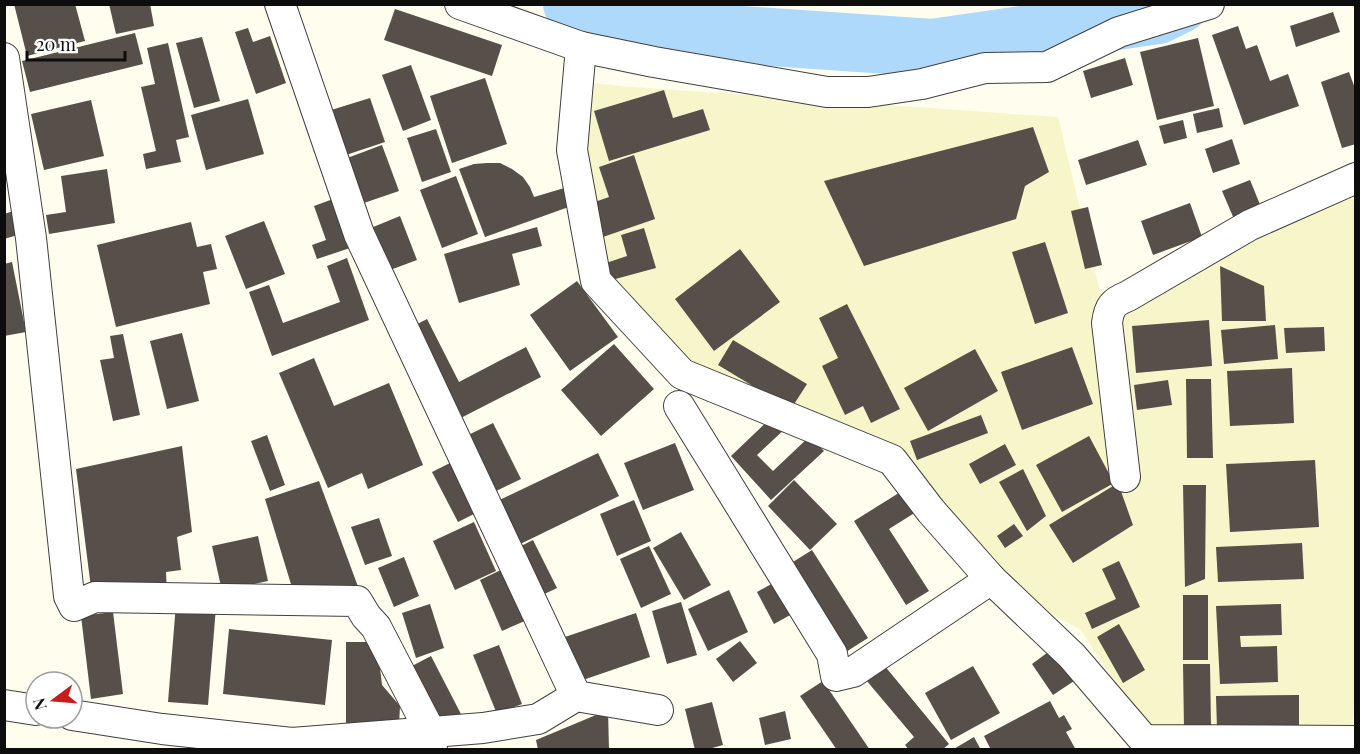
<svg xmlns="http://www.w3.org/2000/svg" width="1360" height="754" viewBox="0 0 1360 754" font-family="'Playfair Display',serif">
	<rect width="100%" height="100%" fill="#fffdee"/>
	<polygon fill="#f7f6cb" points="572,81 621,86 1058,117 1105,313 1355,175 1356,687 1352,729 1147,733 1081,630 1010,591 890,450 692,370 609,292"/>
	<g fill="none" stroke-linecap="round" stroke-linejoin="round">
		<polyline stroke="#aed9fb" stroke-width="58" points="572,4 741,35 932,48 1158,15 1180,4"/>
	</g>
	<g fill="#574f49">
		<polygon points="14,4 75,4 85,41 27,56"/>
		<polygon points="109,4 150,4 154,26 116,34"/>
		<polygon points="395,9 502,45 492,76 384,40"/>
		<polygon points="1333,12 1340,32 1296,47 1290,26"/>
		<polygon points="1238,26 1246,49 1257,45 1270,81 1288,74 1299,106 1244,125 1212,35"/>
		<polygon points="248,28 253,42 270,36 286,83 256,94 235,32"/>
		<polygon points="135,33 143,64 30,92 22,61"/>
		<polygon points="202,37 220,101 194,108 176,43"/>
		<polygon points="1198,38 1214,106 1157,120 1140,52"/>
		<polygon points="168,43 189,137 176,140 181,162 146,169 143,154 156,151 141,87 155,84 147,48"/>
		<polygon points="1125,58 1133,85 1091,98 1083,71"/>
		<polygon points="411,65 431,120 403,131 382,75"/>
		<polygon points="1349,72 1356,91 1356,144 1342,148 1321,82"/>
		<polygon points="485,78 507,144 452,163 430,96"/>
		<polygon points="664,90 673,118 703,109 710,130 609,161 594,111"/>
		<polygon points="370,98 385,142 343,156 328,111"/>
		<polygon points="248,99 264,154 206,170 191,115"/>
		<polygon points="91,100 104,156 44,170 31,114"/>
		<polygon points="1219,108 1223,127 1197,133 1193,114"/>
		<polygon points="1183,120 1187,138 1164,144 1159,126"/>
		<polygon points="1033,127 1049,172 1025,186 1016,219 864,266 824,181"/>
		<polygon points="436,129 451,172 422,182 407,138"/>
		<polygon points="1232,139 1240,164 1213,173 1205,149"/>
		<polygon points="1138,140 1147,165 1086,185 1078,160"/>
		<polygon points="382,145 399,191 358,205 342,160"/>
		<polygon points="634,155 655,219 600,238 589,204 609,197 599,167"/>
		<polygon points="487,163 500,163 512,169 523,177 530,187 534,197 571,186 577,204 485,237 459,169 474,164"/>
		<polygon points="107,169 115,223 49,234 46,215 66,212 61,176"/>
		<polygon points="456,176 478,234 442,248 420,190"/>
		<polygon points="1250,180 1261,207 1234,219 1222,191"/>
		<polygon points="333,199 350,248 317,259 312,245 326,240 314,206"/>
		<polygon points="1190,203 1202,237 1153,255 1141,221"/>
		<polygon points="1088,207 1102,265 1085,269 1071,211"/>
		<polygon points="20,209 28,232 4,239 4,214"/>
		<polygon points="400,216 417,260 382,273 366,230"/>
		<polygon points="264,221 285,274 246,289 225,236"/>
		<polygon points="191,222 197,247 211,244 217,269 203,272 210,304 116,327 97,245"/>
		<polygon points="537,227 542,246 512,254 520,285 459,303 444,254"/>
		<polygon points="644,228 656,268 608,281 603,264 627,256 621,235"/>
		<polygon points="1045,242 1068,313 1035,324 1012,252"/>
		<polygon points="740,249 780,302 714,351 675,299"/>
		<polygon points="347,258 369,320 272,356 249,292 269,285 283,323 340,302 327,266"/>
		<polygon points="12,262 26,332 4,336 4,264"/>
		<polygon points="1220,266 1264,286 1266,321 1222,321"/>
		<polygon points="577,281 618,337 570,371 530,315"/>
		<polygon points="847,304 900,409 871,423 863,406 845,415 822,366 838,358 819,318"/>
		<polygon points="427,319 459,382 526,347 541,377 453,422 406,330"/>
		<polygon points="1209,320 1212,366 1136,373 1132,326"/>
		<polygon points="1275,325 1278,359 1224,364 1221,330"/>
		<polygon points="1324,327 1325,351 1286,353 1284,328"/>
		<polygon points="182,333 199,401 167,409 150,341"/>
		<polygon points="123,334 140,415 113,421 100,360 114,358 110,336"/>
		<polygon points="733,340 807,384 791,409 718,365"/>
		<polygon points="614,344 654,389 601,436 561,390"/>
		<polygon points="1072,347 1093,404 1022,430 1001,372"/>
		<polygon points="975,349 998,391 928,431 904,388"/>
		<polygon points="314,358 334,406 389,383 423,465 368,489 362,473 328,488 279,373"/>
		<polygon points="1292,368 1294,423 1230,426 1227,371"/>
		<polygon points="1186,379 1211,379 1213,458 1187,458"/>
		<polygon points="1168,380 1172,405 1137,410 1134,385"/>
		<polygon points="774,415 786,428 757,455 773,471 810,436 824,451 771,500 731,456"/>
		<polygon points="981,415 988,433 917,460 910,441"/>
		<polygon points="493,423 521,479 492,493 464,437"/>
		<polygon points="267,435 285,485 270,491 251,441"/>
		<polygon points="1089,436 1114,483 1062,512 1036,465"/>
		<polygon points="675,443 694,490 643,510 624,463"/>
		<polygon points="1005,444 1016,465 980,484 969,464"/>
		<polygon points="182,446 192,532 177,537 181,570 166,572 167,595 91,588 76,469"/>
		<polygon points="598,453 619,496 510,549 489,505"/>
		<polygon points="1315,460 1319,527 1230,532 1226,464"/>
		<polygon points="452,462 478,512 458,522 432,472"/>
		<polygon points="1023,469 1046,516 1027,531 999,482"/>
		<polygon points="794,480 837,524 810,550 768,506"/>
		<polygon points="319,481 360,592 294,594 265,499"/>
		<polygon points="1118,483 1133,525 1073,563 1049,525"/>
		<polygon points="1183,485 1206,485 1205,579 1185,587"/>
		<polygon points="910,486 924,507 889,529 929,591 906,605 854,521"/>
		<polygon points="634,500 651,541 617,556 600,514"/>
		<polygon points="379,518 392,556 365,565 351,527"/>
		<polygon points="474,522 496,571 455,590 433,541"/>
		<polygon points="1014,524 1023,536 1005,548 997,536"/>
		<polygon points="681,532 711,585 684,600 653,548"/>
		<polygon points="258,536 268,581 222,591 212,546"/>
		<polygon points="533,540 557,588 534,599 511,551"/>
		<polygon points="1302,543 1304,579 1218,582 1216,547"/>
		<polygon points="649,546 671,594 641,608 620,559"/>
		<polygon points="812,550 868,638 841,655 785,567"/>
		<polygon points="404,557 419,596 394,607 378,568"/>
		<polygon points="1119,561 1140,607 1092,629 1085,613 1116,599 1102,569"/>
		<polygon points="505,568 527,620 502,631 480,580"/>
		<polygon points="775,582 792,614 774,624 757,592"/>
		<polygon points="729,590 748,632 708,651 688,609"/>
		<rect x="1183" y="595" width="25" height="65"/>
		<polygon points="681,602 697,655 667,664 652,611"/>
		<polygon points="176,604 216,607 208,705 168,702"/>
		<polygon points="430,604 444,648 416,658 402,613"/>
		<polygon points="1281,604 1282,635 1240,636 1241,647 1277,646 1278,682 1220,684 1216,606"/>
		<polygon points="113,612 123,694 91,699 81,616"/>
		<polygon points="636,613 650,657 577,682 562,638"/>
		<polygon points="1119,624 1145,670 1123,683 1097,637"/>
		<polygon points="229,629 332,640 325,705 223,694"/>
		<polygon points="740,641 757,663 733,682 716,659"/>
		<polygon points="346,642 377,642 382,685 400,706 399,725 346,726"/>
		<polygon points="499,645 522,704 497,714 473,655"/>
		<polygon points="1055,647 1077,679 1053,695 1032,664"/>
		<polygon points="431,656 462,716 443,726 412,666"/>
		<polygon points="879,659 949,744 942,750 909,750 905,745 914,737 861,674"/>
		<polygon points="1183,664 1210,664 1211,728 1184,727"/>
		<polygon points="973,666 1000,713 951,740 925,693"/>
		<polygon points="823,681 870,750 837,750 800,696"/>
		<polygon points="1299,695 1299,728 1217,729 1216,696"/>
		<polygon points="1050,701 1059,718 1064,715 1072,729 1066,732 1076,750 991,750 984,736"/>
		<polygon points="712,702 723,745 705,750 695,750 685,709"/>
		<polygon points="608,710 609,750 538,750 536,740"/>
		<polygon points="785,711 791,739 765,745 759,718"/>
		<polygon points="974,737 981,750 952,750"/>
	</g>
	<g fill="none" stroke-linecap="round" stroke-linejoin="round">
		<g stroke="#404040" stroke-width="32">
			<g id="street">
				<polyline points="280,4 359,234 576,696"/>
				<polyline points="460,4 581,47 654,62 827,92 868,92 922,84 985,68 1047,67 1119,32 1209,4"/>
				<polyline points="581,47 572,150 596,281 682,374 892,460 931,511 991,579 1072,656 1144,740 1356,741"/>
				<polyline points="4,58 31,238 69,596 74,606 95,597 357,601 366,616 376,627 431,733 432,750"/>
				<polyline points="679,406 832,654 836,676 853,672 991,579"/>
				<path d="M 1125,477 L 1107,323 C 1109,307 1113,302 1128,296 L 1250,225 L 1356,178"/>
				<polyline points="4,705 36,710"/>
				<polyline points="72,715 162,729 292,743 483,728 538,719 576,696 658,710"/>
			</g>
		</g>
		<use href="#street" stroke="#fff" stroke-width="30"/>
	</g>
	<rect width="1360" height="754" fill="none" stroke="#0d0d0d" stroke-width="12"/>
	<g transform="translate(54 700) rotate(254)"><circle r="28" fill="#ffffff" stroke="#9e9e9e" stroke-width="1.5"/>
	<path d="M0-4.5L10 22L0 15L-10 22Z" fill="#c81e1b"/>
	<text y="-9" font-size="16" font-weight="bold" text-anchor="middle" fill="#0d0d0d">N</text>
	</g>
	<path d="M27 51v9h98v-9" fill="none" stroke="#0d0d0d" stroke-width="3"/>
	<text x="36" y="51" font-size="18" fill="#0d0d0d" stroke="#ffffff" stroke-width="4.5" paint-order="stroke">20 m</text>
</svg>
